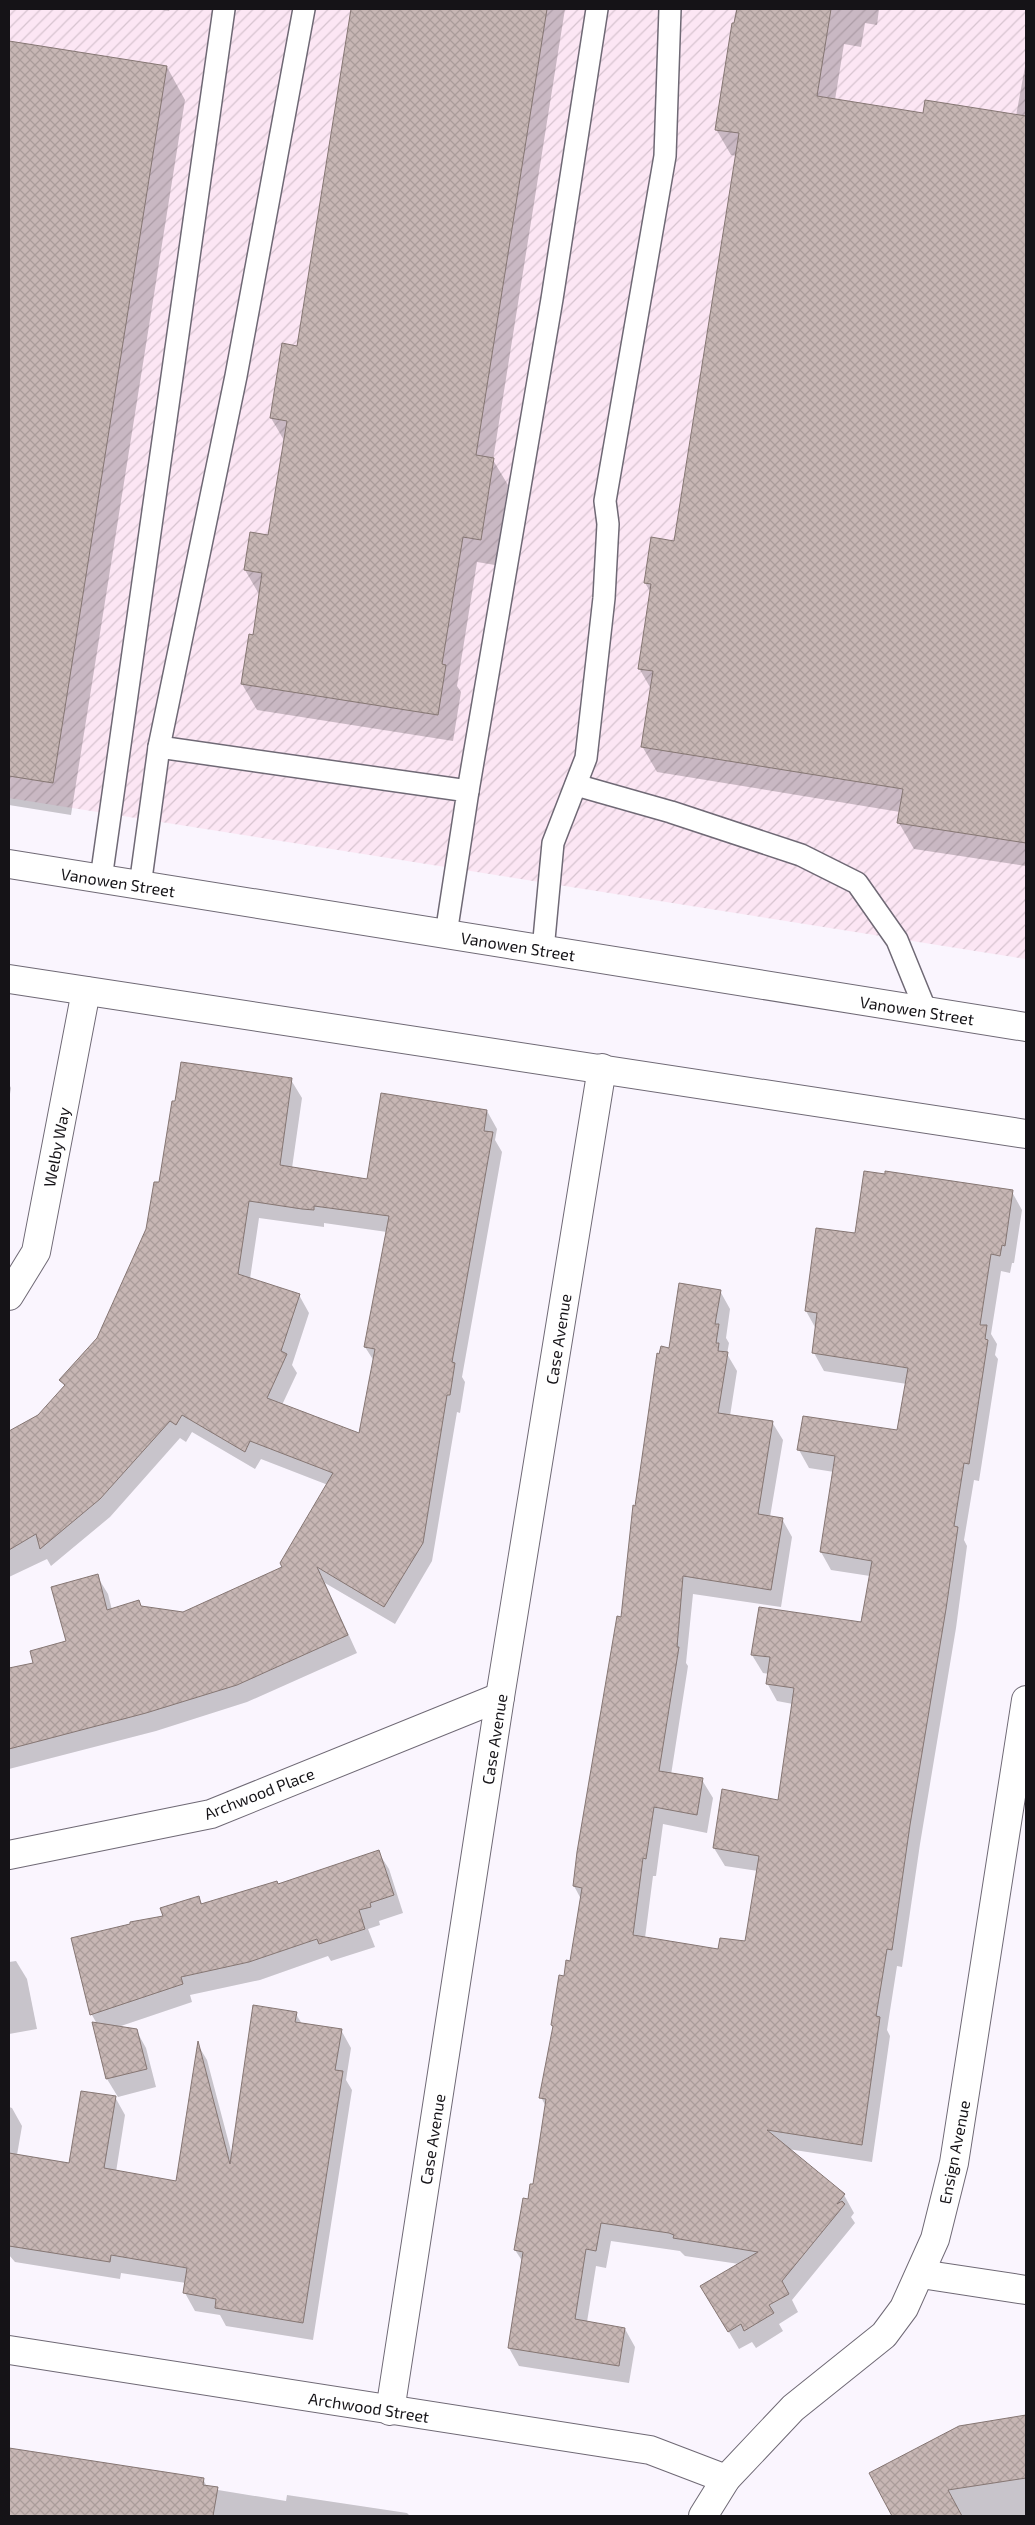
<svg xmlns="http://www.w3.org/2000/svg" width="1035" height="2525" viewBox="0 0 1035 2525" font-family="'Exo 2',sans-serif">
	<defs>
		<pattern id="industrial-furrows" width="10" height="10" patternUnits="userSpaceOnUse" patternTransform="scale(1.25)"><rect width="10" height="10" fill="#fce6f4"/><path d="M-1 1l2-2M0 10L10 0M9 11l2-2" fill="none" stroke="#d7c4d0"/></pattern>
		<pattern id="building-cross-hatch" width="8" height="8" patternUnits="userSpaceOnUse" patternTransform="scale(1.25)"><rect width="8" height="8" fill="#c7b6b4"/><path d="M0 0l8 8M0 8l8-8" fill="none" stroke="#aa9c9a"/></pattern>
	</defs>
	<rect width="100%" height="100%" fill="#faf5fe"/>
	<polygon fill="url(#industrial-furrows)" points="9,9 1026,9 1026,959 9,798"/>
	<g fill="#0003" fill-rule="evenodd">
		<polygon points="155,9 170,9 169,11"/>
		<polygon points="353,9 565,9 493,460 508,485 495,565 477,562 457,686 461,692 453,741 257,710 242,684 254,636 260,596 245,570 269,537 285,442 271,418 298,347"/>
		<polygon points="736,9 879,9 877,25 865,23 861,47 844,44 835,100 924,114 1016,116 1026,61 1026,866 914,849 899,823 900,812 657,772 642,746 651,689 639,668 651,593 645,583 675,542 737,156 731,155 716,129"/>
		<polygon points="9,42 167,67 185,100 71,815 9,805"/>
		<path d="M 291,1080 L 302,1098 L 292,1168 L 368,1180 L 487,1111 L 497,1129 L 495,1140 L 502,1152 L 462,1377 L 465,1382 L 460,1413 L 457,1412 L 432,1561 L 395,1624 L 325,1583 L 357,1653 L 247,1702 L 156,1731 L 9,1769 L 9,1669 L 34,1664 L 67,1642 L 97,1576 L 108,1594 L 112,1610 L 142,1608 L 183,1614 L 284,1568 L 328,1485 L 261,1459 L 255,1469 L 192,1432 L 186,1442 L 180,1438 L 110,1517 L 51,1566 L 47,1559 L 9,1577 L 9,1434 L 39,1416 L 65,1387 L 61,1380 L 98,1338 L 148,1229 L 160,1184 ZM 259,1218 L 324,1227 L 324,1223 L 387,1232 L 365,1347 L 374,1361 L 360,1435 L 282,1405 L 297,1373 L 292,1365 L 309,1313 L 299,1295 L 250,1279 Z"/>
		<polygon points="9,1084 11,1088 9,1100"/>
		<polygon points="1012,1192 1022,1210 1014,1263 1012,1263 1010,1273 1001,1271 991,1334 997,1344 995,1355 998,1359 979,1481 974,1480 964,1540 967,1546 956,1628 920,1844 902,1967 897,1966 887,2030 890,2036 872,2162 788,2149 844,2195 854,2213 851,2217 855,2223 792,2300 798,2312 779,2324 783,2331 756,2348 752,2342 739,2349 702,2286 739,2264 685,2256 680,2251 611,2241 606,2268 596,2266 587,2322 625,2329 635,2347 629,2383 519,2366 509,2348 523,2262 515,2250 534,2185 546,2107 541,2097 554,2028 552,2025 565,1977 571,1962 581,1899 574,1886 599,1719 602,1719 622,1618 636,1507 670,1349 720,1291 730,1309 726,1338 729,1343 727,1354 737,1371 730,1416 772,1422 783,1440 770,1517 782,1519 792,1537 781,1607 693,1594 686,1663 688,1666 671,1775 702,1780 713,1798 707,1833 663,1824 656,1876 653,1876 645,1938 720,1950 746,1942 758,1871 725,1866 714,1848 723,1791 779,1802 793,1704 777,1701 767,1683 769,1674 763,1673 752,1655 760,1609 862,1623 870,1576 831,1570 821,1552 834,1472 809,1468 799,1450 898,1431 907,1384 824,1371 814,1353 816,1329 806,1311 856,1235"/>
		<polygon points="378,1852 389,1869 403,1913 379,1921 380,1925 368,1929 375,1947 331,1961 328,1956 260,1980 190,1995 192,2002 118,2027 136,2030 146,2048 156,2087 118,2097 107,2079 94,2023 97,2024 92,2015 73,1939 165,1917 199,1898 203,1905 278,1886"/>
		<polygon points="16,1961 27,1979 37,2029 9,2034 9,1962"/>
		<polygon points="296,2014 302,2024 341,2030 351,2048 346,2080 352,2090 313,2340 226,2326 220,2315 195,2311 185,2293 186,2283 121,2273 120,2279 15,2262 9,2255 9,2107 12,2108 22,2126 17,2155 70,2165 115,2097 125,2115 116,2172 177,2182 198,2045 207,2060 232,2155"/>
		<polygon points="1026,2416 1026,2516 893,2516 871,2473 960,2427"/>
		<polygon points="9,2449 203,2479 207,2487 217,2488 218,2490 286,2501 287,2495 407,2513 410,2516 9,2516"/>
	</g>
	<g fill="url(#building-cross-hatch)" stroke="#857673" fill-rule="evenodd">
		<polygon points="351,9 547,9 476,455 494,458 481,540 463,537 442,664 446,665 438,715 241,684 249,634 253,635 262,573 244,570 250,532 268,535 287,421 270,418 282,343 297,346"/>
		<polygon points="737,9 831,9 817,96 923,113 925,100 1026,116 1026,843 897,823 903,789 641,747 653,671 638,669 651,584 644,583 651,537 674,541 739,133 715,130 732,23 734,23"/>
		<polygon points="9,41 167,66 53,783 9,776"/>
		<path d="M 181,1062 L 292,1078 L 280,1165 L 367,1179 L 381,1093 L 487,1110 L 484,1131 L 493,1132 L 452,1362 L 455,1363 L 450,1395 L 447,1395 L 423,1543 L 384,1607 L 317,1567 L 348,1635 L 237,1685 L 146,1713 L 9,1749 L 9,1668 L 33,1663 L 30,1651 L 66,1641 L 51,1587 L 98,1574 L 107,1610 L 139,1600 L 141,1606 L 183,1612 L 282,1567 L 280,1563 L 333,1473 L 250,1441 L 245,1452 L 182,1415 L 176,1425 L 170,1421 L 100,1499 L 40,1549 L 36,1534 L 9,1550 L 9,1431 L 38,1415 L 65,1385 L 59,1380 L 97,1338 L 146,1229 L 154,1182 L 159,1182 L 172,1101 L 175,1101 ZM 249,1201 L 302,1209 L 314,1210 L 314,1206 L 389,1216 L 364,1347 L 375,1349 L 359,1433 L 267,1398 L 287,1354 L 281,1351 L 300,1294 L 238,1274 Z"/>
		<polygon points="864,1171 885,1174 885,1171 1013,1190 1005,1246 1002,1245 1000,1256 991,1254 980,1325 987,1325 985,1339 988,1340 969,1464 964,1463 954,1526 958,1527 946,1609 910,1825 892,1950 887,1949 876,2016 880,2017 862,2145 767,2130 845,2194 837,2204 842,2201 845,2204 782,2281 789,2294 769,2305 774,2313 744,2331 741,2324 728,2332 700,2286 758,2252 673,2238 674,2235 669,2233 601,2223 596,2251 586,2249 575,2319 625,2328 619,2366 508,2348 523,2252 514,2250 523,2198 528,2199 530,2184 533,2184 546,2099 539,2098 553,2026 551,2025 559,1975 564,1976 566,1960 570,1961 582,1888 573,1886 577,1852 617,1616 621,1617 633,1505 635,1506 657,1353 659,1354 661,1346 669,1348 679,1283 721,1290 715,1324 719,1324 716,1343 719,1343 718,1351 728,1352 718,1413 773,1421 758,1514 783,1518 771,1590 683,1576 677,1647 679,1647 659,1771 703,1778 697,1815 654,1807 646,1859 643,1858 633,1935 718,1949 720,1938 745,1941 759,1856 713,1848 722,1789 778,1800 794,1688 766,1684 770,1657 751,1655 759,1607 861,1622 872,1561 820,1552 835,1456 797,1450 803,1416 897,1430 908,1368 812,1353 817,1313 805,1311 816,1228 855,1233"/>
		<polygon points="379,1850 394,1895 370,1903 371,1907 359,1910 365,1929 319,1944 317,1939 249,1962 181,1977 183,1984 90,2015 71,1938 130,1924 130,1922 163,1916 160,1908 199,1896 201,1904 277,1881 278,1884"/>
		<polygon points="253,2005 297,2012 295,2022 342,2029 335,2070 343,2071 303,2323 215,2308 216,2299 183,2293 187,2268 111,2255 110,2262 9,2246 9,2153 69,2163 81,2091 116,2096 104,2168 176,2181 198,2041 230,2164"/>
		<polygon points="92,2022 137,2029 147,2069 106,2079"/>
		<polygon points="1026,2415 1026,2478 948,2490 962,2516 892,2516 869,2473 959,2426"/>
		<polygon points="9,2448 204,2478 203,2485 218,2487 213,2516 9,2516"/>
	</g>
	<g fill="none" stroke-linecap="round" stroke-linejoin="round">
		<g stroke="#6f6975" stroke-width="24">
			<g id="lane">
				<polyline points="159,747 236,376 304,9"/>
				<polyline points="576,785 671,812 801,855 857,883 897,940 926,1011"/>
				<polyline points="468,791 552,299 597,9"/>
				<polyline points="101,879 224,9"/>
				<polyline points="140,886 159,747 468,791 446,934"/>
				<polyline points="543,950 553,843 586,758 604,598 608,524 605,501 665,156 670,9"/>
			</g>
		</g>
		<g stroke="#6f6975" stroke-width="30">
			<g id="street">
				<polyline points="9,979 1026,1134"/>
				<polyline points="9,1296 36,1252 86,991"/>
				<polyline points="9,1855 211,1814 500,1697"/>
				<polyline points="921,2274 1026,2290"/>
				<polyline points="9,2350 650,2450 726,2479"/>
				<polyline points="390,2411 500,1697 602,1068"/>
				<polyline points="703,2516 726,2479 793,2408 884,2335 904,2308 935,2239 954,2163 1026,1700"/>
			</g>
		</g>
		<g stroke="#6f6975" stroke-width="30">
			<polyline id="secondary" points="9,864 1026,1027"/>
		</g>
		<use href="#lane" stroke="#fff" stroke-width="21"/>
		<use href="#street" stroke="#fff" stroke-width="28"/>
		<use href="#secondary" stroke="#fff" stroke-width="28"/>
	</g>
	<g text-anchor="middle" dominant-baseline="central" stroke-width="4" stroke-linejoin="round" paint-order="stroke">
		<g font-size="16" fill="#151317" stroke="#fff">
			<text transform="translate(118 882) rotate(9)">Vanowen Street</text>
			<text transform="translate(518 946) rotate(9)">Vanowen Street</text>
			<text transform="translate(917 1010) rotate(9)">Vanowen Street</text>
			<text transform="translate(56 1147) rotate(-79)">Welby Way</text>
			<text transform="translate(558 1339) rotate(-81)">Case Avenue</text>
			<text transform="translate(494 1739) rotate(-81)">Case Avenue</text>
			<text transform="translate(259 1793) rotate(-21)">Archwood Place</text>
			<text transform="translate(432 2139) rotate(-81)">Case Avenue</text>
			<text transform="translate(954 2152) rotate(-79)">Ensign Avenue</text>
			<text transform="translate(369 2407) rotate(9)">Archwood Street</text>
		</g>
	</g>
	<rect width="1035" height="2525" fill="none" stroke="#151317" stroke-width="20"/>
</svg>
